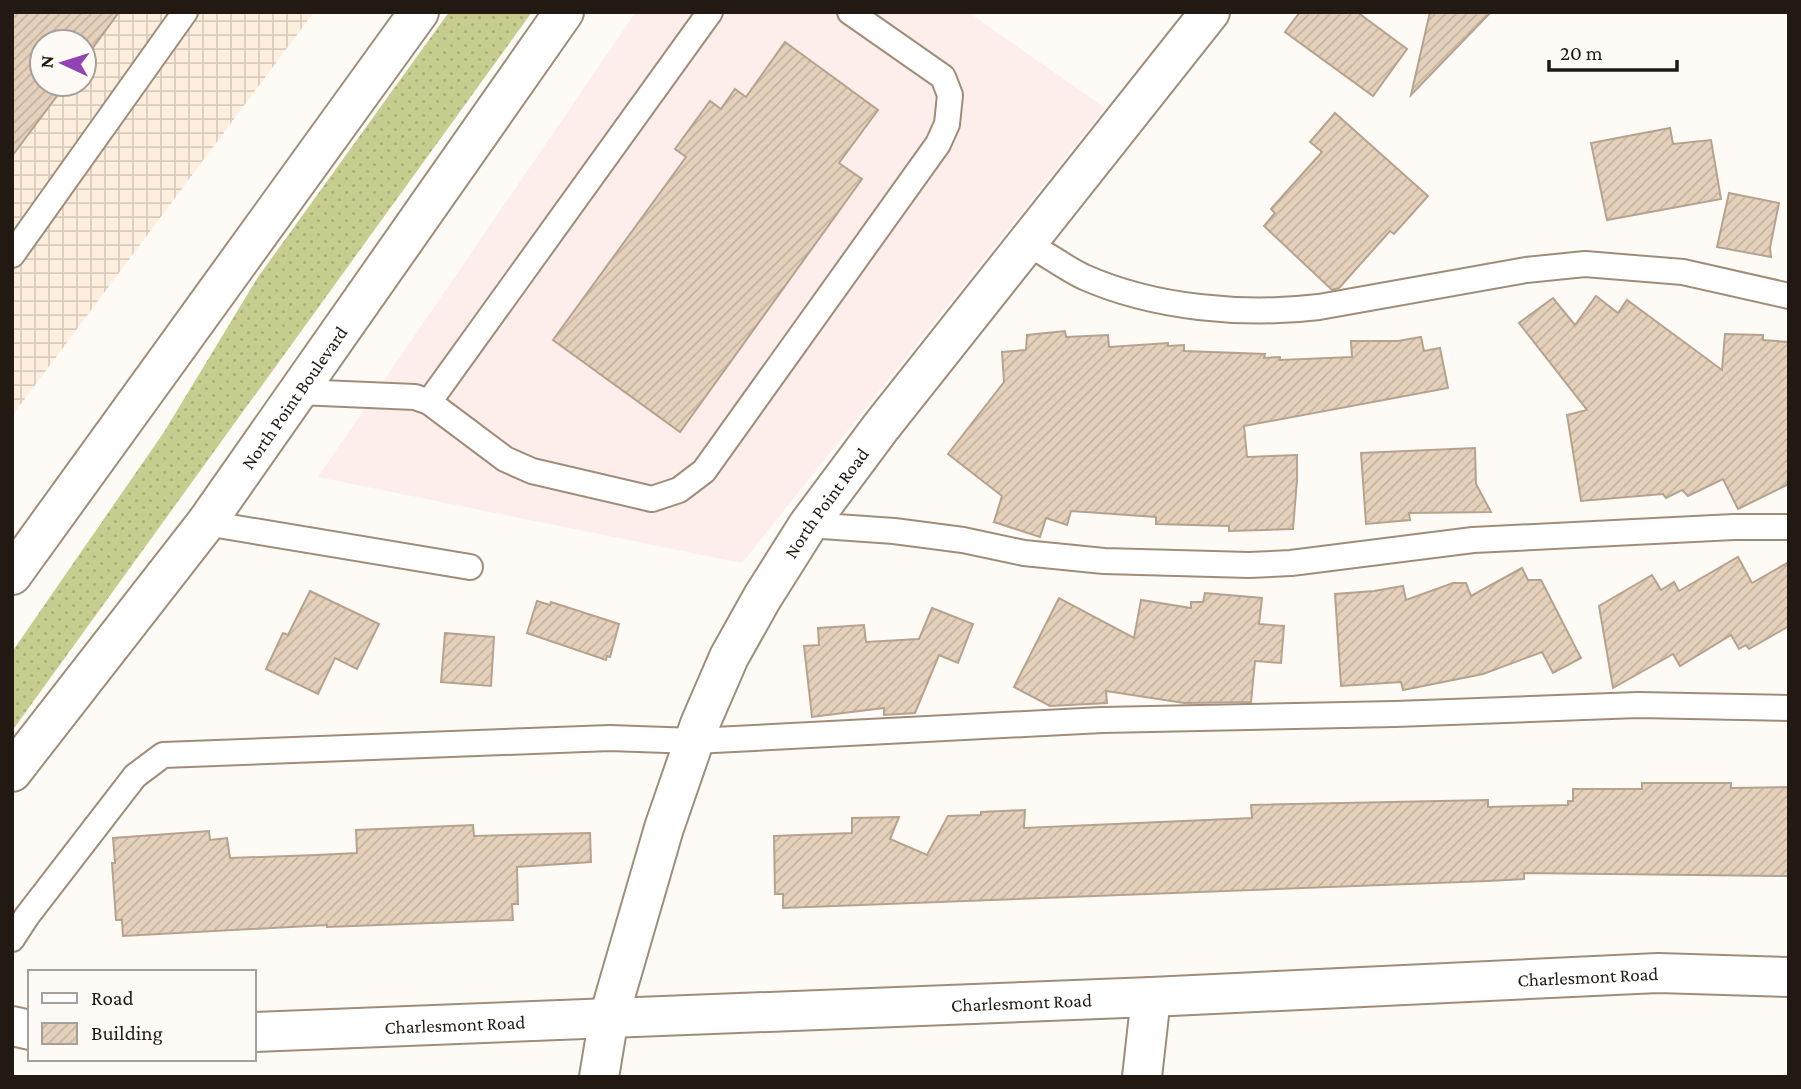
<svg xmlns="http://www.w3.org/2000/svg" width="1801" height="1089" viewBox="0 0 1801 1089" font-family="'Crimson Pro',serif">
	<defs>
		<pattern id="industrial-grid" width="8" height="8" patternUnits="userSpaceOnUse" patternTransform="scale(1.75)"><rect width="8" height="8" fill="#feeedd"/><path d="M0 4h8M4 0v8" fill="none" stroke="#d9ccbd"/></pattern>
		<pattern id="grass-dots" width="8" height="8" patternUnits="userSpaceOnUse" patternTransform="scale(1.75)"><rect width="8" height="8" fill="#c6cd8f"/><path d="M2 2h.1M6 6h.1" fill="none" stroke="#aaaf7a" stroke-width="1.8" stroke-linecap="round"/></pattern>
		<pattern id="building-hatch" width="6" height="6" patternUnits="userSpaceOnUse" patternTransform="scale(1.75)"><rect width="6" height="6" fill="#e5d1bb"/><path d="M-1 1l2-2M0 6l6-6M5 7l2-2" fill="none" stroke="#c4b3a0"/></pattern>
	</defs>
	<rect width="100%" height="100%" fill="#fefaf6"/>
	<polygon fill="#fdedeb" points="636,12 968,12 1105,108 742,563 318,477"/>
	<path fill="url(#industrial-grid)" fill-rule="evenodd" d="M 12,12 L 314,12 L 12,416 ZM 42,42 L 84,42 L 84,84 L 42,84 Z"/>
	<polygon fill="url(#grass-dots)" points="449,12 532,12 12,731 12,652 164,432 258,277"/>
	<g fill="url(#building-hatch)" stroke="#b6a38e" stroke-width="2">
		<polygon points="12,12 119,12 84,60 84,42 42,42 42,84 66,84 12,156"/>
		<polygon points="1300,12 1357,12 1407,49 1373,96 1285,32"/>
		<polygon points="1430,12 1491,12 1411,95"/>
		<polygon points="785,42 878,110 839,163 862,179 680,432 553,340 686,157 675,149 710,101 721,109 735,89 746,97"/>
		<polygon points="1335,113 1428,196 1394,234 1390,231 1339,288 1332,290 1264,226 1275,213 1271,209 1322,152 1310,142"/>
		<polygon points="1670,128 1673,144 1711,140 1721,199 1607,220 1591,143"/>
		<polygon points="1729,193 1779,203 1770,248 1771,257 1717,247"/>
		<polygon points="1596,296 1618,313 1627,300 1722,370 1725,334 1763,335 1763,340 1789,342 1789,484 1738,509 1723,479 1688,496 1682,490 1666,498 1663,494 1581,501 1567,415 1587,410 1519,323 1553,298 1575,325"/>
		<polygon points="1065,331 1066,337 1108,335 1109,347 1168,343 1168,346 1184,345 1184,351 1265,354 1264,358 1280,357 1280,360 1352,357 1351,341 1398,341 1421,337 1424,351 1440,348 1448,388 1244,426 1247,457 1297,455 1297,480 1293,529 1229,531 1229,526 1156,524 1156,517 1071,511 1067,525 1046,518 1040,537 994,522 1002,496 948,454 1004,382 1002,352 1026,350 1027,335"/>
		<polygon points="1475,448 1476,484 1491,512 1409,513 1410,520 1366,524 1361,453"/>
		<polygon points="1738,557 1752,583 1789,562 1789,626 1749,649 1746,645 1739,649 1731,635 1680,666 1673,654 1613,688 1599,606 1652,575 1661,590 1674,582 1679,591"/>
		<polygon points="1522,568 1528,580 1541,580 1581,658 1553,673 1542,652 1483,674 1403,690 1401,682 1341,686 1335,594 1374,591 1403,586 1406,600 1453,583 1466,583 1471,596"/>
		<polygon points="310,591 379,624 357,669 335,658 318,694 266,669 283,633 288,635"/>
		<polygon points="1205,593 1262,598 1259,624 1284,626 1281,663 1255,661 1251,702 1184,703 1106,691 1107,703 1050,706 1014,687 1059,598 1134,638 1141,600 1191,608 1191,602 1203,602"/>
		<polygon points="537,601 550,605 551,602 619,624 610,657 607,656 606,660 527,633"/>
		<polygon points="932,608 973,624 958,663 939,655 915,713 884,715 884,708 812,717 804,646 819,645 818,628 864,625 866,642 919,639"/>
		<polygon points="445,633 494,637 491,686 441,682"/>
		<polygon points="1642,783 1731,783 1731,788 1789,787 1789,876 1524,873 1524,879 1488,881 783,908 783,894 775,894 774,836 852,833 852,818 899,817 890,839 927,855 948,816 981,815 981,812 1025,810 1024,828 1252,818 1251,805 1488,800 1488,807 1568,805 1568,801 1573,801 1573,789 1642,789"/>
		<polygon points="473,825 474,836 590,833 591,862 517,867 518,904 512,904 513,920 327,927 327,925 123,936 122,920 116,920 112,863 115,863 113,838 209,831 210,840 227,838 230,858 317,855 357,853 356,830"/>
	</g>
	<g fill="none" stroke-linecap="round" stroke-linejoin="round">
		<g stroke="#a08d79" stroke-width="28">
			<g id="service">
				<path d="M 1028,244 C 1047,254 1065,268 1084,277 C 1154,308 1243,316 1319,307 L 1526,270 L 1585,264 L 1683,272 L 1789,296"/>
				<polyline points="12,255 185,12"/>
				<polyline points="298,392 415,397 429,402 505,459 532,471 652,499 679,490 704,471 938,144 947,124 950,95 943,77 850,12"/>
				<polyline points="429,402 710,12"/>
				<polyline points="206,523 470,567"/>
				<polyline points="808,525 894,531 963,540 1024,553 1104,561 1249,565 1291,563 1473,540 1734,527 1789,527"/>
				<polyline points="12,939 27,916 135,776 163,755 610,738 694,741 1102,720 1395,714 1638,705 1789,708"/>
			</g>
		</g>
		<g stroke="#a08d79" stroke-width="42">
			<g id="minor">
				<polyline points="12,1026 30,1030"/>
				<path id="s1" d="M 254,1032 L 1151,997 L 1658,973 L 1789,977"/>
				<polyline points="1142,1077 1151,997"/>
			</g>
		</g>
		<g stroke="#a08d79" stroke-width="42">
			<g id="tertiary">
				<path id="s2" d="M 599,1077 L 609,1017 L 664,828 L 700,724 L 729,657 L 762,598 L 808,525 L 881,427 L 1210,12"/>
			</g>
		</g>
		<g stroke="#a08d79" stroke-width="42">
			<g id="secondary">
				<polyline points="12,575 419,12"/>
				<path id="s3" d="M 12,772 L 206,523 L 564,12"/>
			</g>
		</g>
		<use href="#service" stroke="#fff" stroke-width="24"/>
		<use href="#minor" stroke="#fff" stroke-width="38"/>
		<use href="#tertiary" stroke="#fff" stroke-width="38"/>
		<use href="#secondary" stroke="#fff" stroke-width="38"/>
	</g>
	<g text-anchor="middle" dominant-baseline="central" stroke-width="5" stroke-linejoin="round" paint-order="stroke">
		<g font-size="19" fill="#221a12" stroke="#fefaf6">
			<text stroke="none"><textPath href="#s3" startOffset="469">North Point Boulevard</textPath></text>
			<text stroke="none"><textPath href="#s2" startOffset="623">North Point Road</textPath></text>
			<text stroke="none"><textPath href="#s1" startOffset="1335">Charlesmont Road</textPath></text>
			<text stroke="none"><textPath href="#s1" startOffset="768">Charlesmont Road</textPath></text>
			<text stroke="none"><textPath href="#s1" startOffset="201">Charlesmont Road</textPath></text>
		</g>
	</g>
	<rect width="1801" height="1089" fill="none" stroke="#221a12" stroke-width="28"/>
	<rect x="28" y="970" width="228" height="91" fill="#fefaf6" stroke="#a6a09b" stroke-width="2"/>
	<rect x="42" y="993" width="35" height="10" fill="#ffffff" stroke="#a6a09b" stroke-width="2"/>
	<text x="91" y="1005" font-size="21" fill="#221a12">Road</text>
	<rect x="42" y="1023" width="35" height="21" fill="url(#building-hatch)" stroke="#a6a09b" stroke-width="2"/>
	<text x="91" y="1040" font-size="21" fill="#221a12">Building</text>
	<g transform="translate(63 63) rotate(274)"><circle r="33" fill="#fefaf6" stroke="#a6a09b" stroke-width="2"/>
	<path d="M0-5L12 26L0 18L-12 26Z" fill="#9142b3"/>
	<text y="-10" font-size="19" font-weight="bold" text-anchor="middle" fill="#221a12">N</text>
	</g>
	<path d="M1549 60v10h128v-10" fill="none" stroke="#221a12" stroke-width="3.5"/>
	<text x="1560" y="60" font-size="21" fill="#221a12" stroke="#fefaf6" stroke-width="5" paint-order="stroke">20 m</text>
</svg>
